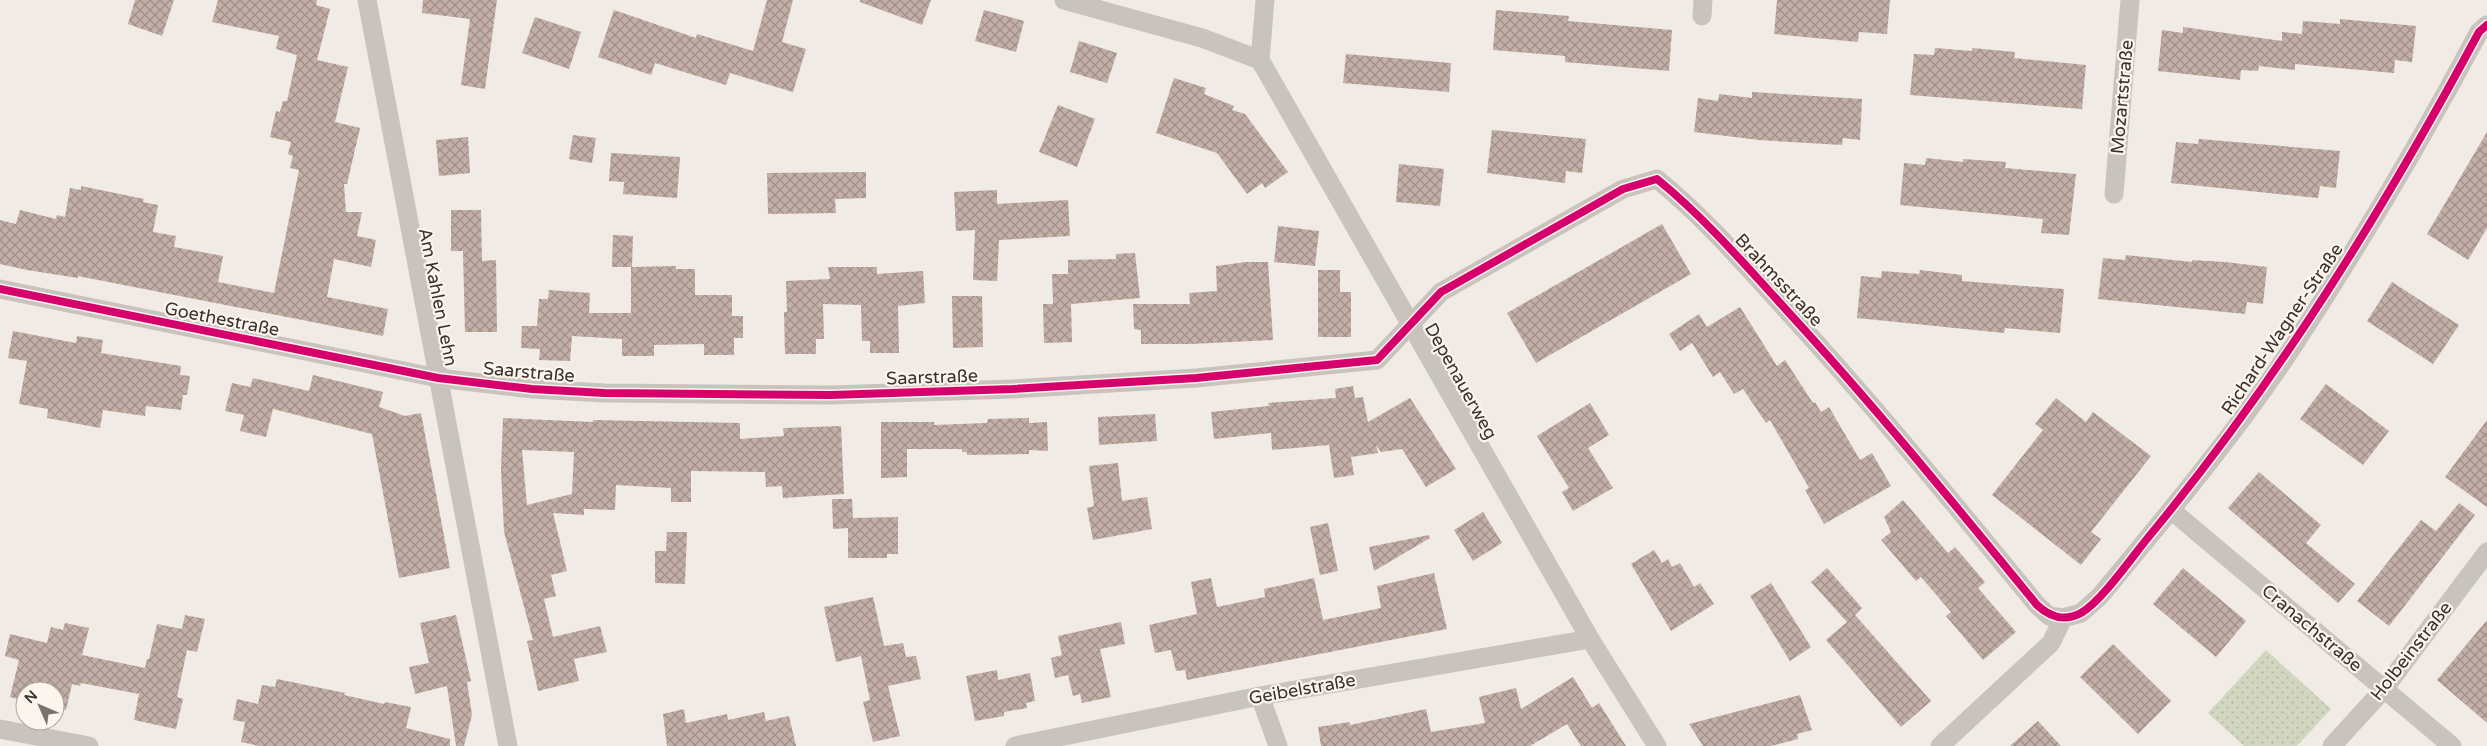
<svg xmlns="http://www.w3.org/2000/svg" width="2487" height="746" viewBox="0 0 2487 746" font-family="'Varela Round',sans-serif">
	<defs>
		<pattern id="park-dots" width="8" height="8" patternUnits="userSpaceOnUse" patternTransform="scale(1.25)"><rect width="8" height="8" fill="#d1d6bf"/><path d="M2 2h.1M6 6h.1" fill="none" stroke="#b4b8a4" stroke-width="1.8" stroke-linecap="round"/></pattern>
		<pattern id="building-cross-hatch" width="8" height="8" patternUnits="userSpaceOnUse" patternTransform="scale(1.25)"><rect width="8" height="8" fill="#c3afa7"/><path d="M0 0l8 8M0 8l8-8" fill="none" stroke="#a08f88"/></pattern>
	</defs>
	<rect width="100%" height="100%" fill="#f0ebe5"/>
	<polygon fill="url(#park-dots)" points="2266,650 2331,709 2297,746 2244,746 2208,713"/>
	<g fill="url(#building-cross-hatch)" fill-rule="evenodd">
		<polygon points="135,0 174,0 162,36 128,24"/>
		<polygon points="218,0 317,0 316,5 330,9 317,60 348,67 335,122 360,128 347,184 344,184 346,212 362,212 357,236 376,240 371,267 334,259 327,297 388,309 383,336 78,276 78,278 27,270 0,264 0,220 16,224 20,210 56,219 57,215 65,217 70,188 81,190 81,186 144,199 143,202 158,205 153,232 176,236 174,247 223,256 218,282 274,293 299,170 290,168 293,156 288,154 291,142 270,137 276,111 280,112 283,101 287,101 297,55 276,49 279,36 212,22"/>
		<polygon points="423,0 497,0 485,89 461,85 470,19 422,13"/>
		<polygon points="767,0 793,0 782,42 806,49 793,92 730,73 726,85 655,63 651,75 598,57 614,10 696,38 697,34 753,51"/>
		<polygon points="860,0 931,0 922,25 860,2"/>
		<polygon points="1777,0 1890,0 1887,34 1859,32 1858,42 1774,34"/>
		<polygon points="984,10 1024,21 1016,52 975,41"/>
		<polygon points="1496,10 1569,16 1568,21 1672,30 1669,71 1565,62 1565,56 1493,50"/>
		<polygon points="535,17 581,32 569,69 522,53"/>
		<polygon points="2340,19 2416,26 2412,62 2395,60 2394,73 2295,64 2295,70 2259,66 2258,71 2241,70 2240,80 2158,71 2162,30 2183,33 2183,27 2282,41 2282,32 2302,34 2303,21 2340,24"/>
		<polygon points="1079,41 1117,53 1107,83 1070,72"/>
		<polygon points="1935,48 1972,51 1972,48 2015,52 2014,58 2086,65 2082,109 1910,95 1914,54 1934,55"/>
		<polygon points="1346,54 1451,63 1449,92 1343,83"/>
		<polygon points="1174,78 1206,88 1204,94 1234,106 1232,110 1245,114 1288,172 1265,188 1262,183 1247,194 1217,153 1156,133"/>
		<polygon points="1752,92 1862,99 1860,140 1843,138 1842,145 1759,140 1694,132 1698,98 1718,101 1719,94 1752,98"/>
		<polygon points="1058,105 1095,119 1077,167 1039,152"/>
		<polygon points="1492,130 1586,139 1582,173 1566,171 1565,183 1487,173"/>
		<polygon points="2487,132 2487,228 2468,260 2427,234"/>
		<polygon points="573,135 596,138 592,163 569,159"/>
		<polygon points="468,137 470,173 439,176 436,140"/>
		<polygon points="2199,139 2340,151 2336,188 2320,186 2318,198 2171,183 2176,142 2198,144"/>
		<polygon points="611,153 680,157 677,198 623,194 624,182 609,181"/>
		<polygon points="1926,158 1963,162 1963,159 2006,162 2005,168 2076,174 2069,235 2041,233 2043,219 1900,205 1904,163 1925,165"/>
		<polygon points="1399,164 1444,169 1440,206 1396,202"/>
		<polygon points="866,172 866,198 835,199 836,213 768,214 767,173"/>
		<polygon points="997,190 997,204 1068,200 1070,236 999,240 997,281 973,280 975,230 956,231 954,192"/>
		<polygon points="451,210 481,210 482,261 496,260 497,332 465,332 463,251 451,251"/>
		<polygon points="1662,224 1691,274 1536,363 1507,313"/>
		<polygon points="1278,226 1319,231 1315,266 1274,262"/>
		<polygon points="613,235 633,236 632,267 676,266 676,269 695,269 695,295 732,295 732,316 743,316 743,338 734,338 734,355 704,355 704,344 654,345 654,356 622,356 622,339 572,336 570,361 539,360 540,349 521,348 522,326 537,326 539,299 548,299 549,290 590,293 589,313 631,313 631,267 612,267"/>
		<polygon points="1135,253 1140,298 1071,304 1072,342 1044,343 1043,304 1053,304 1052,274 1068,274 1068,260 1116,259 1116,254"/>
		<polygon points="2126,255 2192,262 2192,260 2225,262 2267,267 2263,304 2247,302 2245,314 2098,299 2103,258 2125,260"/>
		<polygon points="1246,262 1268,262 1273,340 1191,344 1141,344 1141,330 1134,329 1133,304 1190,304 1189,293 1217,291 1216,266"/>
		<polygon points="828,267 877,267 877,274 923,271 925,303 898,306 899,353 870,353 870,341 862,341 861,305 823,304 824,339 816,339 816,354 785,354 784,312 787,312 786,281 830,279"/>
		<polygon points="1318,270 1340,270 1340,292 1351,292 1351,337 1318,337"/>
		<polygon points="1920,270 1962,275 1962,281 2064,289 2060,333 2005,328 2004,333 1857,318 1861,276 1881,278 1882,271 1919,274"/>
		<polygon points="2392,282 2459,325 2433,364 2367,321"/>
		<polygon points="952,296 982,296 983,347 953,348"/>
		<polygon points="1740,307 1777,366 1785,360 1813,403 1815,402 1821,412 1829,407 1860,460 1872,453 1891,486 1824,524 1805,490 1809,488 1770,420 1766,423 1743,389 1734,394 1720,372 1713,377 1692,343 1680,351 1669,334 1699,314 1707,327"/>
		<polygon points="13,331 76,343 77,336 103,340 101,353 181,366 180,375 190,376 187,395 183,395 181,410 146,406 145,416 103,410 100,428 47,418 48,409 19,404 27,361 8,358"/>
		<polygon points="313,375 383,392 379,407 405,416 421,413 450,568 399,578 372,434 273,409 266,437 240,431 244,415 225,411 232,383 250,387 253,378 309,391"/>
		<polygon points="2326,384 2389,431 2363,465 2300,419"/>
		<polygon points="1353,386 1355,398 1363,397 1368,422 1410,398 1456,469 1426,487 1402,449 1381,452 1376,445 1378,453 1351,457 1354,475 1334,478 1329,445 1272,450 1271,433 1214,439 1211,412 1269,406 1268,403 1336,398 1335,389"/>
		<polygon points="2056,398 2086,422 2093,412 2151,456 2091,532 2101,539 2081,565 1992,495 2043,430 2035,424"/>
		<polygon points="1590,403 1609,435 1588,448 1613,488 1573,511 1562,492 1569,488 1537,436"/>
		<polygon points="1155,414 1157,441 1099,445 1098,417"/>
		<path d="M 503,418 L 593,422 L 593,420 L 740,423 L 740,439 L 784,436 L 783,428 L 841,426 L 844,494 L 783,498 L 782,486 L 766,487 L 765,472 L 691,471 L 691,502 L 671,502 L 671,488 L 616,485 L 615,510 L 584,509 L 584,515 L 553,513 L 567,571 L 551,575 L 556,596 L 544,599 L 553,637 L 600,626 L 607,652 L 574,659 L 579,681 L 538,691 L 527,641 L 533,640 L 504,532 L 501,469 ZM 522,450 L 574,452 L 572,494 L 527,505 Z"/>
		<polygon points="1029,418 1029,423 1047,422 1048,451 1029,450 1029,454 967,455 967,452 962,452 962,449 907,449 907,477 881,478 881,422 934,422 934,425 987,423 988,419"/>
		<polygon points="2487,420 2487,507 2445,477"/>
		<polygon points="1118,463 1122,501 1147,497 1152,529 1093,540 1087,508 1094,506 1089,466"/>
		<polygon points="2259,472 2321,525 2306,543 2355,584 2338,603 2228,508"/>
		<polygon points="832,499 852,499 853,518 898,517 898,554 887,554 887,558 848,558 848,528 833,529"/>
		<polygon points="1903,500 1948,553 1955,547 1985,582 1978,588 2016,632 1983,660 1946,616 1951,612 1921,577 1916,581 1881,540 1891,532 1884,517"/>
		<polygon points="2459,503 2475,515 2389,626 2357,601 2421,520 2436,531"/>
		<polygon points="1483,512 1502,543 1473,561 1454,530"/>
		<polygon points="1328,523 1338,571 1320,575 1310,527"/>
		<polygon points="667,532 687,532 685,584 655,583 655,551 666,551"/>
		<polygon points="1429,535 1430,538 1374,571 1369,547"/>
		<polygon points="1654,550 1662,563 1668,559 1672,567 1680,563 1694,587 1700,583 1714,604 1671,631 1631,564"/>
		<polygon points="1827,568 1862,608 1855,615 1931,701 1901,727 1826,640 1847,622 1811,582"/>
		<polygon points="2183,568 2246,621 2216,657 2153,604"/>
		<polygon points="1434,573 1447,629 1187,680 1185,670 1176,671 1171,650 1155,653 1149,625 1197,614 1191,582 1211,578 1217,607 1265,597 1264,589 1314,578 1323,620 1381,608 1377,586"/>
		<polygon points="1771,583 1811,647 1790,661 1750,596"/>
		<polygon points="873,597 884,646 903,643 906,657 916,656 921,679 888,686 900,736 873,742 863,702 870,700 861,656 836,662 824,607"/>
		<polygon points="185,615 205,619 197,652 187,650 177,697 183,699 176,729 134,720 139,694 81,683 80,686 72,684 66,710 55,708 55,691 25,691 25,701 10,697 19,660 5,656 10,634 47,643 51,627 63,630 65,623 89,628 82,655 145,668 147,659 149,659 157,624 182,629"/>
		<polygon points="456,615 471,681 467,682 472,715 464,746 456,746 447,686 415,694 409,667 429,663 420,623"/>
		<polygon points="2487,620 2487,723 2437,680"/>
		<polygon points="1121,622 1125,644 1100,649 1111,697 1082,703 1080,694 1073,696 1068,675 1055,678 1051,658 1062,655 1058,636"/>
		<polygon points="2113,644 2171,701 2138,734 2080,677"/>
		<polygon points="997,670 998,680 1030,673 1035,701 1026,703 1027,708 1004,712 1004,716 975,721 966,676"/>
		<polygon points="1573,677 1592,708 1599,703 1626,746 1581,746 1567,724 1530,746 1321,746 1318,727 1350,722 1350,725 1426,709 1431,732 1485,723 1479,697 1516,688 1521,709"/>
		<polygon points="277,679 345,693 344,695 384,704 385,702 411,707 406,728 450,739 450,746 259,746 241,742 245,722 233,720 237,699 258,704 262,685 275,687"/>
		<polygon points="1800,695 1812,730 1797,734 1798,739 1771,746 1703,746 1689,724"/>
		<polygon points="684,709 686,723 727,714 728,720 764,712 766,721 789,716 796,746 667,746 663,714"/>
		<polygon points="2038,721 2061,746 2010,746"/>
	</g>
	<g fill="none" stroke-linecap="round" stroke-linejoin="round">
		<g stroke="#c9c3be" stroke-width="19">
			<polyline points="367,0 508,746"/>
			<polyline points="1064,0 1202,38 1260,60"/>
			<polyline points="1265,0 1260,60 1590,639 1657,746"/>
			<polyline points="1702,16 1703,0"/>
			<polyline points="2114,194 2130,0"/>
			<path d="M 0,289 L 438,378 L 532,389 L 604,393 L 831,395 L 1013,389 L 1196,378 L 1377,360 L 1441,292 L 1623,189 L 1657,179 C 1706,219 1747,267 1790,314 C 1876,408 1956,506 2037,605 L 2049,616 L 2063,618"/>
			<polyline points="2171,510 2452,746"/>
			<polyline points="1260,696 1278,746"/>
			<polyline points="0,729 89,746"/>
			<polyline points="1015,746 1260,696 1590,639"/>
			<path d="M 1940,746 L 2051,643 L 2063,618 L 2081,613 L 2100,596 C 2167,515 2236,433 2294,345 C 2360,244 2422,139 2479,32 L 2487,25"/>
			<polyline points="2332,746 2384,689 2487,552"/>
		</g>
		<g stroke="#fbf5ee" stroke-width="11">
			<path id="cycleway" d="M 0,289 L 438,378 L 532,389 L 604,393 L 831,395 L 1013,389 L 1196,378 L 1377,360 L 1441,292 L 1623,189 L 1657,179 C 1706,219 1747,267 1790,314 C 1876,408 1956,506 2037,605 C 2050,617 2064,622 2081,613 C 2103,600 2134,554 2151,534 C 2279,379 2384,209 2479,32 L 2487,25"/>
		</g>
		<use href="#cycleway" stroke="#d6006c" stroke-width="8"/>
	</g>
	<g text-anchor="middle" dominant-baseline="central" stroke-width="4.5" stroke-linejoin="round" paint-order="stroke">
		<g font-size="18" fill="#3b302b" stroke="#fbf5ee">
			<text transform="translate(2122 97) rotate(-85)">Mozartstraße</text>
			<text transform="translate(1779 280) rotate(47)">Brahmsstraße</text>
			<text transform="translate(438 297) rotate(79)">Am Kahlen Lehn</text>
			<text transform="translate(222 319) rotate(11)">Goethestraße</text>
			<text transform="translate(2282 329) rotate(-56)">Richard-Wagner-Straße</text>
			<text transform="translate(529 372) rotate(5)">Saarstraße</text>
			<text transform="translate(932 377) rotate(-2)">Saarstraße</text>
			<text transform="translate(1461 381) rotate(61)">Depenauerweg</text>
			<text transform="translate(2312 628) rotate(40)">Cranachstraße</text>
			<text transform="translate(2411 651) rotate(-52)">Holbeinstraße</text>
			<text transform="translate(1302 689) rotate(-10)">Geibelstraße</text>
		</g>
	</g>
	<g transform="translate(40 706) rotate(315)"><circle r="24" fill="#fbf5ee" stroke="#aea6a0"/>
	<path d="M0-4L9 19L0 12L-9 19Z" fill="#7a716c"/>
	<text y="-8" font-size="14" font-weight="bold" text-anchor="middle" fill="#3b302b">N</text>
	</g>
</svg>
